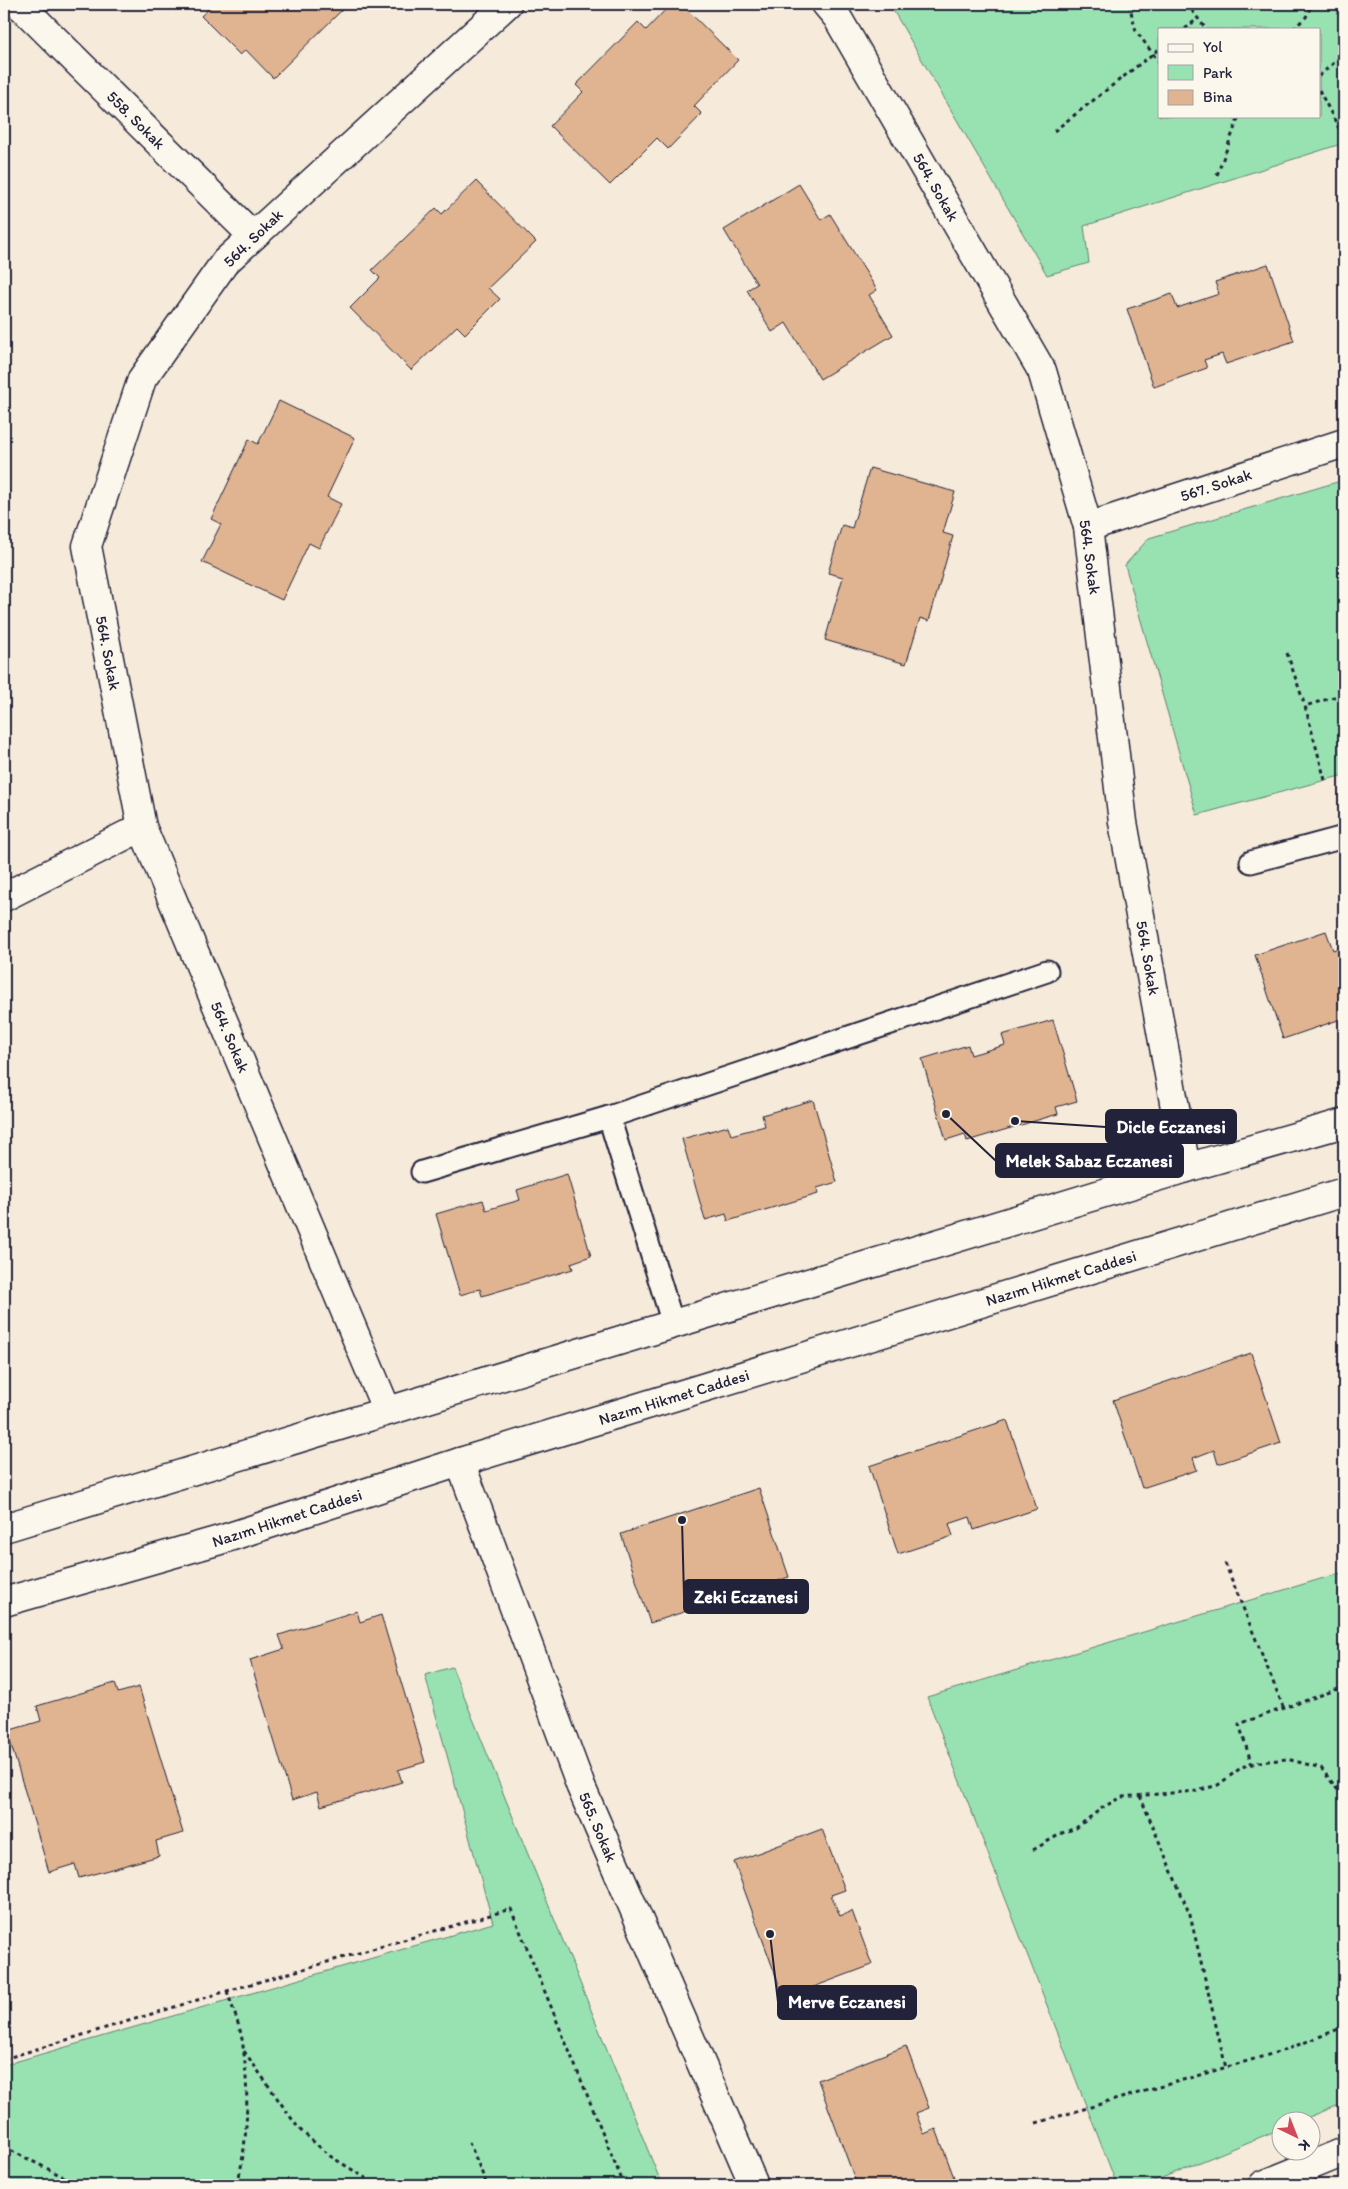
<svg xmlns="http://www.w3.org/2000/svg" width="1348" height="2189" viewBox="0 0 1348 2189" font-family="Itim,sans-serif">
	<rect width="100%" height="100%" fill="#f6eada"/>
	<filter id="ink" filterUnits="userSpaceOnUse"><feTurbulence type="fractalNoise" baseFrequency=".02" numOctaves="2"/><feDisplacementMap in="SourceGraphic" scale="10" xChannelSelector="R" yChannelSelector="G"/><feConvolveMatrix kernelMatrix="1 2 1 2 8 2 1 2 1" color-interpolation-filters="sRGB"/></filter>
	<g filter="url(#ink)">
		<g fill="#98e2b1" stroke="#5d8276" fill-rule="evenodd">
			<path d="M 899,4 L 1344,4 L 1344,143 L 1084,226 L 1089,263 L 1047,275 L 893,10 ZM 1159,29 L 1319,29 L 1319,116 L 1159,116 Z"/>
			<polygon points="1344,480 1344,775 1197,815 1125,565 1149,538"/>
			<polygon points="1344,1572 1344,2103 1299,2121 1280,2122 1280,2129 1145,2185 1117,2185 927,1697"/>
			<polygon points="452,1667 662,2185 4,2185 4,2065 493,1923 425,1675"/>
		</g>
		<g fill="#e0b490" stroke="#22223b">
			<polygon points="214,4 343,4 346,6 273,78 246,50 240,55 201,16"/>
			<polygon points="671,4 681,4 738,60 694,106 702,114 668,149 657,138 610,185 550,126 583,92 576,85 638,22 646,30"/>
			<polygon points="476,181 536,242 488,288 500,299 465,334 457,326 411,370 350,308 380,278 372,270 436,208 442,214"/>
			<polygon points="799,184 821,220 830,214 877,290 869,295 893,335 820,379 786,323 772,332 747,290 757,284 724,230"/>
			<polygon points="1268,264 1294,341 1226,364 1222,354 1204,360 1207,368 1154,387 1127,309 1172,294 1177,308 1219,294 1215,282"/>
			<polygon points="279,401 355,438 327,497 341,504 319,548 309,543 282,600 202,562 221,524 211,519 249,439 258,444"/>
			<polygon points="870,468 955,492 943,533 953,536 929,621 920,618 906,664 825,640 843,577 828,573 842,525 852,528"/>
			<polygon points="1326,931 1333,950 1344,946 1344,1018 1283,1039 1255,955"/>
			<polygon points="1053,1020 1077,1101 1056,1107 1058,1114 967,1141 965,1134 946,1140 922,1059 968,1045 971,1055 1005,1045 1002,1035"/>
			<polygon points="813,1100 837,1182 817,1188 818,1194 728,1221 726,1214 705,1220 682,1139 728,1126 731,1135 765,1126 762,1115"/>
			<polygon points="567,1174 591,1256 571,1263 573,1269 482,1296 480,1289 460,1295 436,1214 483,1200 486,1210 520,1200 517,1190"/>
			<polygon points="1251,1353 1281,1443 1218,1464 1214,1450 1193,1458 1197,1470 1142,1488 1113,1400"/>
			<polygon points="1007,1420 1037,1509 974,1530 970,1517 949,1524 953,1536 898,1554 869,1466"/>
			<polygon points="759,1488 789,1577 726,1599 722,1585 701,1592 705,1605 650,1623 621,1534"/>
			<polygon points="357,1611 360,1622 381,1615 425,1762 398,1770 402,1782 321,1806 317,1792 292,1800 250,1660 284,1649 279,1635"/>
			<polygon points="115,1683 118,1693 139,1687 183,1833 156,1841 159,1856 79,1878 75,1864 49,1872 7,1731 41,1721 37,1706"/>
			<polygon points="822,1829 845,1890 831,1895 840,1916 852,1911 872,1965 784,1998 734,1862"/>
			<polygon points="906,2046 929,2108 916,2113 924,2134 936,2129 956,2183 950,2185 857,2185 818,2080"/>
		</g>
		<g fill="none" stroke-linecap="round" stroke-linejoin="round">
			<g stroke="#22223b" stroke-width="25">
				<g id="lane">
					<polyline points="1251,862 1344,837"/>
					<polyline points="609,1117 673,1324"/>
					<polyline points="422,1172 609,1117 1047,971"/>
				</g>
			</g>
			<g stroke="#22223b" stroke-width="31">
				<g id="street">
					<polyline points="19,4 253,236"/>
					<polyline points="826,4 837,17 1042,371 1088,527 1123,822 1186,1168"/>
					<polyline points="1088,527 1344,443"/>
					<polyline points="4,897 142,827"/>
					<polyline points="387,1411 142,827 87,546 142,379 225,262 507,4"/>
					<polyline points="460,1462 581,1787 754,2185"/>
					<polyline points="1263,2185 1344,2152"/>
				</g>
			</g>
			<g stroke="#22223b" stroke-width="31">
				<g id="secondary">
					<polyline points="4,1528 1186,1168 1344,1123"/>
					<polyline points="4,1602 220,1540 460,1462 1344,1192"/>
				</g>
			</g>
			<g stroke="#22223b" stroke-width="3" stroke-dasharray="4 4" stroke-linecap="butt">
				<polyline points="1129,4 1136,31 1159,62"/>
				<polyline points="1187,4 1206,29"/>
				<polyline points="1185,29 1197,19"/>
				<polyline points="1293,29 1306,17 1312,4"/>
				<polyline points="1319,76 1344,54"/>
				<polyline points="1319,90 1344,138"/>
				<polyline points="1054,131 1159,49"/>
				<polyline points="1217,175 1239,116"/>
				<polyline points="1287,653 1305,706"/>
				<polyline points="1325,780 1305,706 1344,694"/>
				<polyline points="1225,1563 1284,1709"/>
				<polyline points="1252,1765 1239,1724 1344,1687"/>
				<polyline points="1140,1796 1190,1915 1226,2068"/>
				<polyline points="1033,1850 1062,1833 1076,1828 1102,1808 1121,1797 1197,1791 1218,1785 1242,1767 1259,1762 1287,1759 1321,1768 1344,1798"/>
				<path d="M 227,1991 C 232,2007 239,2023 242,2039 C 249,2086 249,2139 237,2185"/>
				<polyline points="244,2051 299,2129 330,2156 377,2185"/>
				<polyline points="4,2059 227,1991 511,1909 624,2185"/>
				<polyline points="1036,2123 1285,2050 1344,2027"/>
				<polyline points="469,2142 487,2185"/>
				<polyline points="4,2147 80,2185"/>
			</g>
			<use href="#lane" stroke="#fbf7ec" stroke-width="21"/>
			<use href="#street" stroke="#fbf7ec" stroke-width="28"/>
			<use href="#secondary" stroke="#fbf7ec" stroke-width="28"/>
		</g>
	</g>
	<g text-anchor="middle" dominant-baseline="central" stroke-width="5" stroke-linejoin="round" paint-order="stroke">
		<g font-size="16" fill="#22223b" stroke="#fbf7ec">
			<text transform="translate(136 120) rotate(45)">558. Sokak</text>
			<text transform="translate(936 187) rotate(60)">564. Sokak</text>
			<text transform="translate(253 238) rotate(-44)">564. Sokak</text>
			<text transform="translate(1216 485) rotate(-18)">567. Sokak</text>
			<text transform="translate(1090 557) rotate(82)">564. Sokak</text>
			<text transform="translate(108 653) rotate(79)">564. Sokak</text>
			<text transform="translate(1148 958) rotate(80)">564. Sokak</text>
			<text transform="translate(230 1037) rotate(67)">564. Sokak</text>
			<text transform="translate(1061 1278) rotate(-17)">Nazım Hikmet Caddesi</text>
			<text transform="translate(674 1397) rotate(-17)">Nazım Hikmet Caddesi</text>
			<text transform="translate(287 1518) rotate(-18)">Nazım Hikmet Caddesi</text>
			<text transform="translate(598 1827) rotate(67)">565. Sokak</text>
		</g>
	</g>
	<path fill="none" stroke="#22223b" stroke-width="2" d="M1015 1121L1106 1127M946 1114L996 1161M682 1520L684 1596M770 1934L778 2002"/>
	<g fill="#22223b" stroke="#fbf7ec" stroke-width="2">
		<circle cx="1015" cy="1121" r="5"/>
		<circle cx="946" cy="1114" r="5"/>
		<circle cx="682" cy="1520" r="5"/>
		<circle cx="770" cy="1934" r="5"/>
	</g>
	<g fill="#22223b" stroke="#22223b" stroke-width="2">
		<rect x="1106" y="1110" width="130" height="33" rx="5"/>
		<rect x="996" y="1144" width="187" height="33" rx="5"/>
		<rect x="684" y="1580" width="124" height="33" rx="5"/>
		<rect x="778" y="1986" width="138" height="33" rx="5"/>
	</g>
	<g font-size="18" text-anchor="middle" font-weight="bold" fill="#fff">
		<text x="1171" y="1133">Dicle Eczanesi</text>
		<text x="1089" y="1167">Melek Sabaz Eczanesi</text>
		<text x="746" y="1603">Zeki Eczanesi</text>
		<text x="847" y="2008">Merve Eczanesi</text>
	</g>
	<rect width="1348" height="2189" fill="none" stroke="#fbf7ec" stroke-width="20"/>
	<rect x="10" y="10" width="1328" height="2169" fill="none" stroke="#22223b" stroke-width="2" filter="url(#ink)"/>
	<rect x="1158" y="28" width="162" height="90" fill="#fbf7ec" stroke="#a4a2a5"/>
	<rect x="1168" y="44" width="25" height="8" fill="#fbf7ec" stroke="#a4a2a5"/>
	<text x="1203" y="52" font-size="15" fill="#22223b">Yol</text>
	<rect x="1168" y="65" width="25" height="15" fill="#98e2b1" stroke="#a4a2a5"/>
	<text x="1203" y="78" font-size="15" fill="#22223b">Park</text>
	<rect x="1168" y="90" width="25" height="15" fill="#e0b490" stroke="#a4a2a5"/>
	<text x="1203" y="102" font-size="15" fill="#22223b">Bina</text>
	<g transform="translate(1296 2136) rotate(137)"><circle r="24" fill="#fbf7ec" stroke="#a4a2a5"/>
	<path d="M0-4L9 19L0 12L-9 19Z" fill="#d1495b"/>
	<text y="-8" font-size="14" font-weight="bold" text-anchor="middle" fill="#22223b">K</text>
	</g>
</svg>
